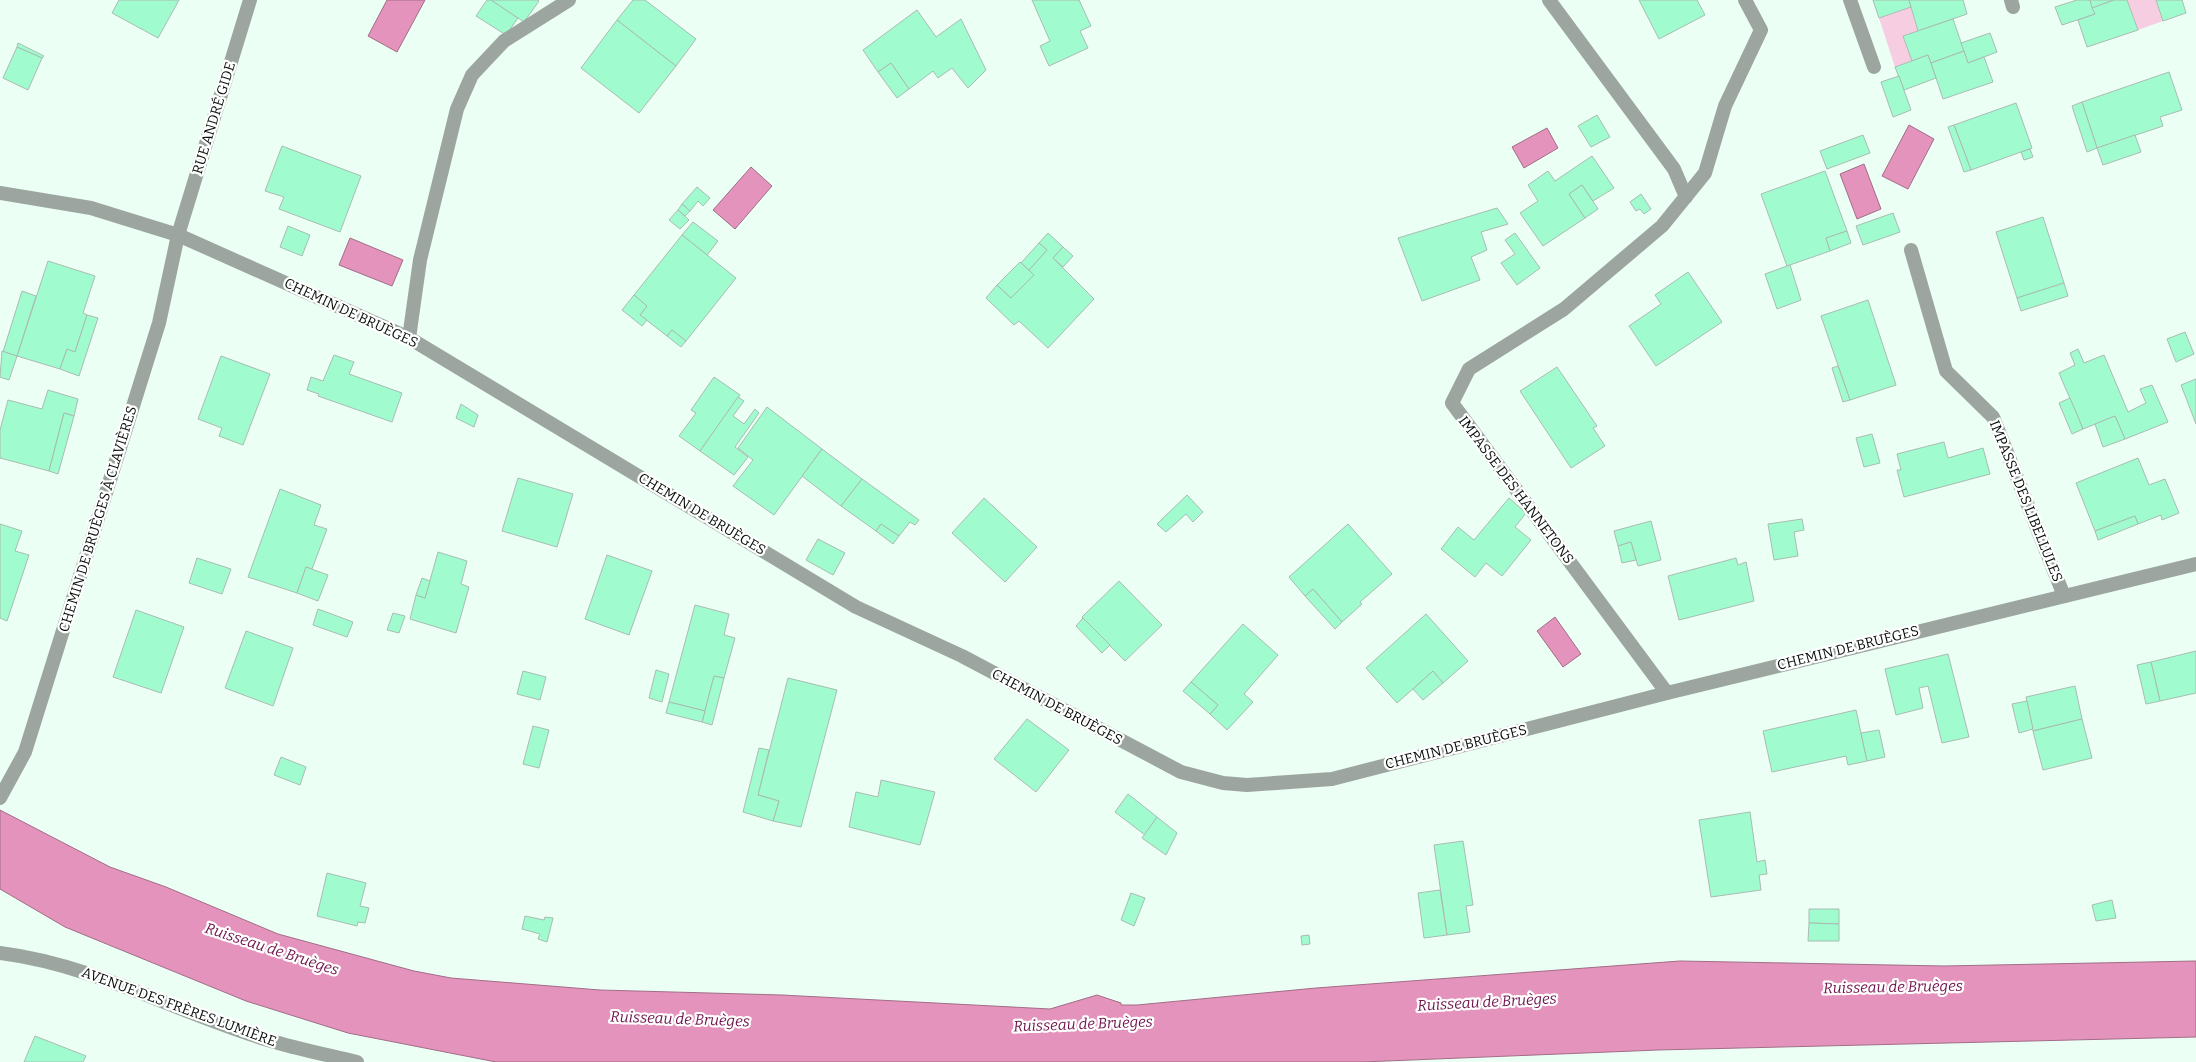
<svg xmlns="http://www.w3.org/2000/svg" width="2196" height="1062" viewBox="0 0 2196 1062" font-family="Bitter,serif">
	<rect width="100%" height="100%" fill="#ebfff4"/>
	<g fill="#f7cee1">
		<polygon points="2127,0 2156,0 2163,21 2138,30"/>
		<polygon points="1911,7 1918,31 1903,36 1912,61 1895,67 1879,18"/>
	</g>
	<g fill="#e494bc" stroke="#a26c87">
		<polygon points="387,0 425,0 397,52 368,36"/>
		<polygon points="1909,125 1934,139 1908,189 1882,176"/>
		<polygon points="1547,128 1558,148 1524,168 1512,147"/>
		<polygon points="1864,164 1881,209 1857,219 1840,174"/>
		<polygon points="751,167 772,186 735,229 713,210"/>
		<polygon points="350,238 403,260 392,286 339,265"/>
		<polygon points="1555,617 1581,654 1563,667 1537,631"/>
		<polygon points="0,810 110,867 166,887 278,934 414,971 451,978 600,990 782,995 1050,1009 1097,995 1121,1003 1121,1005 1137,1005 1316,988 1680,961 1944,966 2196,961 2196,1037 1658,1050 1362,1062 496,1062 348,1033 246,1001 65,927 0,889"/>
	</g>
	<g fill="#a0fccf" stroke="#a9bcb2">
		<polygon points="119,0 179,0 158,38 112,13"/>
		<polygon points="487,0 491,0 518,18 506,35 476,16"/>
		<polygon points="491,0 538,0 539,1 524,22"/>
		<polygon points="633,0 645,0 696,39 676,66 617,20"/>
		<polygon points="1032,0 1079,0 1091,26 1080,31 1088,48 1049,66 1040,46 1050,41"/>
		<polygon points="1639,0 1697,0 1705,15 1659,39"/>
		<polygon points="1873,0 1909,0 1911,7 1879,18"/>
		<polygon points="1909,0 1963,0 1967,14 1918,31"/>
		<polygon points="2077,0 2090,0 2095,14 2062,25 2055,7"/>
		<polygon points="2090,0 2114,0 2092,8"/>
		<polygon points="2114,0 2127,0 2138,30 2087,47 2078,20 2095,14 2092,8"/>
		<polygon points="2156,0 2182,0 2186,13 2163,21"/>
		<polygon points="917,10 936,37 961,19 986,70 968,88 952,68 938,78 933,71 909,89 891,63 878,72 863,50"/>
		<polygon points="1953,19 1964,51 1931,63 1928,55 1912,61 1903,36"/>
		<polygon points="617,20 676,66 639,113 581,68"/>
		<polygon points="1990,33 1997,52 1968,63 1961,43"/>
		<polygon points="18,43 44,56 42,58 17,47"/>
		<polygon points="17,47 42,58 28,90 3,78"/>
		<polygon points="1964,51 1968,63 1984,57 1993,82 1943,99 1931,63"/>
		<polygon points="1928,55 1936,78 1904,90 1895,67"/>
		<polygon points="891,63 909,89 897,98 878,72"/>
		<polygon points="2169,72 2182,110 2160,117 2163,126 2097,148 2082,102"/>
		<polygon points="1899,76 1911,110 1893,117 1881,82"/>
		<polygon points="2082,102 2097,148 2087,152 2072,106"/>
		<polygon points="2016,103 2032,148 1971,170 1954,125"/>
		<polygon points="1597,115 1610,137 1591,147 1578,126"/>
		<polygon points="1954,125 1971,170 1964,172 1948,127"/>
		<polygon points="1863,135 1870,153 1827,169 1820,151"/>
		<polygon points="2135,135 2141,152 2103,165 2097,148"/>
		<polygon points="282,146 361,176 340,232 279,209 284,197 265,191"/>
		<polygon points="2030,149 2033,157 2024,160 2021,152"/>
		<polygon points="1592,156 1614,188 1593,201 1582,185 1569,194 1585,218 1543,246 1520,213 1538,201 1528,185 1548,171 1555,181"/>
		<polygon points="1825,171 1847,231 1826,238 1830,251 1787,266 1761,194"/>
		<polygon points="1582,185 1598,209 1585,218 1569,194"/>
		<polygon points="697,187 710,198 703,206 698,201 690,211 682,204"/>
		<polygon points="1641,194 1651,209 1644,214 1640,209 1636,211 1630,202"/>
		<polygon points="682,204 690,211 685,216 678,210"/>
		<polygon points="1497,208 1508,224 1481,232 1487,250 1471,257 1480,280 1422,301 1398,238"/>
		<polygon points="678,210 689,220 680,229 669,220"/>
		<polygon points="1893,213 1900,232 1863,245 1856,226"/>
		<polygon points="2043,217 2064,283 2017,298 1996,232"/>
		<polygon points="693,222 718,241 707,255 682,235"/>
		<polygon points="288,226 310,235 302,256 280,247"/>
		<polygon points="1847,231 1851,243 1830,251 1826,238"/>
		<polygon points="1048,233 1063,247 1053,258 1094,299 1048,348 1019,321 1014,325 986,298 997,285 1011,298 1034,275 1029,270 1047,250 1039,243"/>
		<polygon points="1515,233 1540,268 1517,285 1501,263 1515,254 1505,240"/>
		<polygon points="682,235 736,278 686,341 672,330 667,336 640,315 647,306 634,295"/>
		<polygon points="1039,243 1047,250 1029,270 1021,263"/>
		<polygon points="1063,247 1073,256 1063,267 1053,258"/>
		<polygon points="48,261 95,276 83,313 87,315 75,352 67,349 60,369 17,356"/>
		<polygon points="1020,262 1034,275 1011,298 997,285"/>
		<polygon points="1790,265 1801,300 1777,309 1765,274"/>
		<polygon points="1688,272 1722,322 1656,366 1629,326 1661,304 1655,295"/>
		<polygon points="2064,283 2068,296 2021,311 2017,298"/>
		<polygon points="22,291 36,296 17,356 3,352"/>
		<polygon points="634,295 647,306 640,315 647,320 642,326 622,310"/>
		<polygon points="1868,300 1896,385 1850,400 1821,316"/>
		<polygon points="87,315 98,318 79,376 60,369 67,349 75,352"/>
		<polygon points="672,330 686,341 681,347 667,336"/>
		<polygon points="2185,332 2194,354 2176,362 2167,339"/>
		<polygon points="2078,349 2084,363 2104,355 2128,412 2146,403 2140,389 2152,385 2168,422 2125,439 2115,416 2083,429 2059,373 2075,365 2070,353"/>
		<polygon points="2,351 17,356 9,380 0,377"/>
		<polygon points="334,355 354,362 349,374 402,393 392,422 318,396 319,394 307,390 311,377 323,381"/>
		<polygon points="221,356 270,374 243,445 219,436 222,428 198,419"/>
		<polygon points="1838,366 1850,400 1843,402 1832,368"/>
		<polygon points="1557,367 1597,426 1593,428 1605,446 1571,468 1520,391"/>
		<polygon points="714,377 740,395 700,451 679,436 696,413 691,410"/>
		<polygon points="2196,379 2196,424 2181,385"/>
		<polygon points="48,390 78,399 74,416 64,413 49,471 0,458 0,430 8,400 42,409"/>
		<polygon points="738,397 744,401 733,416 744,424 755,409 759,413 735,447 748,457 734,475 700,451"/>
		<polygon points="2070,398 2083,429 2072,434 2059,403"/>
		<polygon points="461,404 478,415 474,427 456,418"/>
		<polygon points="767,407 822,449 774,515 733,486 753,460 738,448"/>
		<polygon points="64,413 74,416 58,474 49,471"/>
		<polygon points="2115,416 2125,439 2103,447 2095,424"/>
		<polygon points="1872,434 1880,463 1864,467 1856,438"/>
		<polygon points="1944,442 1948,458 1983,448 1990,474 1904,497 1897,470 1901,470 1897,454"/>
		<polygon points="822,449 862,479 841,506 802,476"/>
		<polygon points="2138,458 2149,485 2165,479 2179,513 2162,520 2161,515 2138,524 2135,516 2095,531 2076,483"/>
		<polygon points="518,478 573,494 557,547 502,531"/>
		<polygon points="862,479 919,520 915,525 910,522 899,536 881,524 876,531 841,506"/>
		<polygon points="280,489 321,505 314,525 327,529 312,569 306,567 297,593 248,577"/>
		<polygon points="1187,495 1203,512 1193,522 1186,514 1166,532 1157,524"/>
		<polygon points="984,498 1037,547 1005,582 952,533"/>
		<polygon points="1509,498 1526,513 1515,527 1531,540 1502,576 1486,563 1475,577 1441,549 1458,527 1474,540"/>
		<polygon points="2135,516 2138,524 2098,540 2095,531"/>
		<polygon points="1802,519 1804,530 1794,532 1798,556 1774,560 1768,524"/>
		<polygon points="1651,521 1661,560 1638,566 1631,542 1618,546 1614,531"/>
		<polygon points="0,524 22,531 15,551 29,555 7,621 0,618"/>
		<polygon points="881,524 899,536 893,544 876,531"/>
		<polygon points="1348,524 1392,574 1360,602 1362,604 1342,622 1313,589 1305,596 1289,577"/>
		<polygon points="818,539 845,553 833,575 806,560"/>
		<polygon points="1631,542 1636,560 1622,563 1618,546"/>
		<polygon points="438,552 467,561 461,584 469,587 456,633 410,619 416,595 425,598"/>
		<polygon points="607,555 652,571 629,635 585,619"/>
		<polygon points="197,558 231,569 222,594 189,583"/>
		<polygon points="1736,558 1738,565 1746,562 1754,601 1679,620 1668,576"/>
		<polygon points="306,567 328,575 318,601 297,593"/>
		<polygon points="422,578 430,581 425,598 416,595"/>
		<polygon points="1119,581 1162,625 1125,661 1082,617"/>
		<polygon points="1313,589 1342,622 1335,629 1305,596"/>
		<polygon points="695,605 729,614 724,635 735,638 724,678 714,676 705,711 669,702"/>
		<polygon points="318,609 353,622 347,637 313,625"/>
		<polygon points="136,610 184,627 161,693 113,677"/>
		<polygon points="393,613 405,616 399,633 387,630"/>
		<polygon points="1426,614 1468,661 1443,683 1433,671 1397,703 1366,668"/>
		<polygon points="1083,618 1110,645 1102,653 1076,626"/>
		<polygon points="1243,624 1278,655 1244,694 1253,702 1227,730 1210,714 1218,705 1191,682"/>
		<polygon points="246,631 293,648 273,706 225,688"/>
		<polygon points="2196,651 2196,693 2160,701 2151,662"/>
		<polygon points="1948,654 1969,737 1942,743 1928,686 1919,688 1923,708 1896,715 1885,669"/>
		<polygon points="2151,662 2160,701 2146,704 2137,665"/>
		<polygon points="656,670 669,674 662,702 649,698"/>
		<polygon points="523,671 546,677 540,700 517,694"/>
		<polygon points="1433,671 1443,683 1423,700 1413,689"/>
		<polygon points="714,676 724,678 712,725 702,722"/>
		<polygon points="788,678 837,690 801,827 773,821 779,801 758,795"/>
		<polygon points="1191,682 1218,705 1210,714 1183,691"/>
		<polygon points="2075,686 2082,719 2033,731 2026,697"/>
		<polygon points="2027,701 2033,729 2019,733 2012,704"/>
		<polygon points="669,702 705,711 702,722 666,713"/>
		<polygon points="1856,710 1867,761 1848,765 1846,756 1772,772 1763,731"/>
		<polygon points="1027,719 1069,750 1036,792 994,759"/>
		<polygon points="2082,719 2092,758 2043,770 2033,731"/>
		<polygon points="533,726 549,730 539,768 523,764"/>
		<polygon points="1879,730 1885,757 1867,761 1861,733"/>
		<polygon points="759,748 769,750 758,795 779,801 773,821 743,812"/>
		<polygon points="281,757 306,767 300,785 274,775"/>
		<polygon points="881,780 935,792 920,845 849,827 856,792 878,797"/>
		<polygon points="1128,794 1157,817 1145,835 1115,812"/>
		<polygon points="1750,812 1757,862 1765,860 1767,874 1759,875 1761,890 1711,897 1699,820"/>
		<polygon points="1157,817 1177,833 1166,855 1142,838"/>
		<polygon points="1463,841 1473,905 1466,906 1470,932 1447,935 1434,845"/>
		<polygon points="327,873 366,883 360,906 369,908 365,923 358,922 357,926 317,916"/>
		<polygon points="1440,890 1447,935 1424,938 1418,893"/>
		<polygon points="1131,893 1145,898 1134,926 1121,920"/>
		<polygon points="2112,900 2116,918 2096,921 2092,905"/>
		<polygon points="1809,909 1839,909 1839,924 1809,923"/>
		<polygon points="525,916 544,920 545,917 553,918 547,942 538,939 540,934 522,929"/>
		<polygon points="1809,923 1839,924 1839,941 1808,941"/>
		<polygon points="1309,935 1310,944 1302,945 1301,936"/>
		<polygon points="35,1036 86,1056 83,1062 24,1062"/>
	</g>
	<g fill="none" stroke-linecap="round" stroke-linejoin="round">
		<polyline stroke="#9ca5a0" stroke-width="14" points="1549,0 1674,169 1686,197"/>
		<g stroke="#9ca5a0" stroke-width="14">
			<polyline points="1850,0 1874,67"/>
			<polyline points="2011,0 2013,7"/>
			<polyline points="0,193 91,208 178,235 409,338 856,607 962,656 1181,772 1223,783 1247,785 1332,779 1667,693 2196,564"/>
			<polyline points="1911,250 1946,371 1993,417 2064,596"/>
			<polyline points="409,338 420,260 457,109 472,75 504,41 569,0"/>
			<polyline points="1667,693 1452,403 1469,369 1564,309 1662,226 1705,173 1725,106 1761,30 1745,0"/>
			<polyline points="0,798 25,752 159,323 178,235 250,0"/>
		</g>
		<path stroke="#9ca5a0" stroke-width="14" d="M 0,953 C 95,965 178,1013 268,1040 C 297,1049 328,1055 357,1062"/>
	</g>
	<g text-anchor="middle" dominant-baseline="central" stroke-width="4.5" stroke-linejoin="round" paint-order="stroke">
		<g font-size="14" fill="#070e0a" stroke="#fff">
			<text transform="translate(214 118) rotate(-73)">RUE ANDRÉ GIDE</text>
			<text transform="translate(351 313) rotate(25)">CHEMIN DE BRUÈGES</text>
			<text transform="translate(1516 490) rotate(53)">IMPASSE DES HANNETONS</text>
			<text transform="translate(2026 501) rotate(68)">IMPASSE DES LIBELLULES</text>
			<text transform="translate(702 514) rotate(31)">CHEMIN DE BRUÈGES</text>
			<text transform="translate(98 519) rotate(-73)">CHEMIN DE BRUÈGES À CLAVIÈRES</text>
			<text transform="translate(1848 648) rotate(-14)">CHEMIN DE BRUÈGES</text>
			<text transform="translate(1057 707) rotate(28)">CHEMIN DE BRUÈGES</text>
			<text transform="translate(1456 747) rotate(-14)">CHEMIN DE BRUÈGES</text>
			<text transform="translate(179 1007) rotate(20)">AVENUE DES FRÈRES LUMIÈRE</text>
		</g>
		<g font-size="15" font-style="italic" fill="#6f134c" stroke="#fff">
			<text transform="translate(272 949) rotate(18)">Ruisseau de Bruèges</text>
			<text transform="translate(1893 987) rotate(-1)">Ruisseau de Bruèges</text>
			<text transform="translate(1487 1002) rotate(-3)">Ruisseau de Bruèges</text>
			<text transform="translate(680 1019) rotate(2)">Ruisseau de Bruèges</text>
			<text transform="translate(1083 1024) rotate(-2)">Ruisseau de Bruèges</text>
		</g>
	</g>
</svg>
